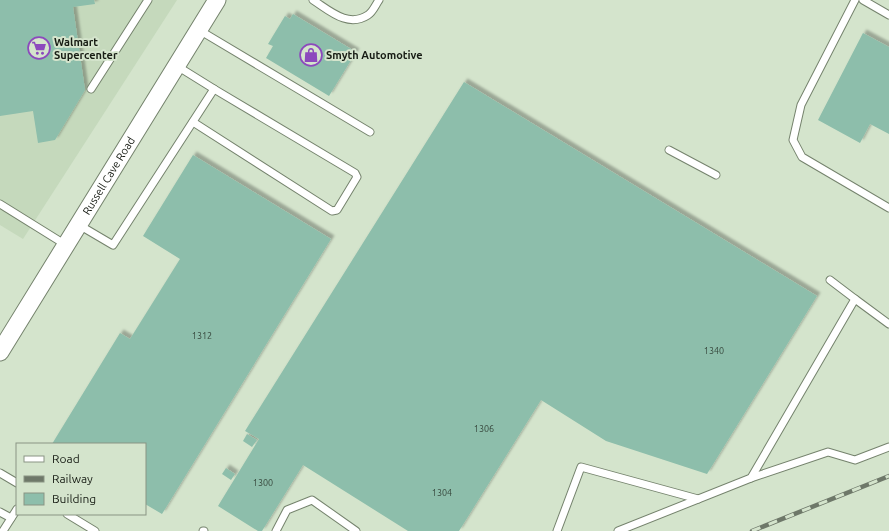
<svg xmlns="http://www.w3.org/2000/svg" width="889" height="531" viewBox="0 0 889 531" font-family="Ubuntu,sans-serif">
	<defs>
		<filter id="shadow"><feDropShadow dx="3.5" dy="-3.5" stdDeviation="1" flood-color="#0004"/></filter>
	</defs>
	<rect width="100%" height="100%" fill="#d4e4cc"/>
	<polygon fill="#c5d9bc" points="0,0 177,0 23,239 0,225"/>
	<g fill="#8dbeab" filter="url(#shadow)">
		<polygon points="0,0 94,0 95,4 73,7 85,90 55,140 38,143 33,111 0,116"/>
		<polygon points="293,14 356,52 329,96 266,58 273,46 268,44 285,16 290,19"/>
		<polygon points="863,33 889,47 889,134 870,124 860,143 818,120"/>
		<polygon points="464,82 817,296 707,474 606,441 541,400 459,531 408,531 303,465 262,531 258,531 218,506 259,439 245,431"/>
		<polygon points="193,155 331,239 162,514 145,504 145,444 52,444 120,333 130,339 180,259 143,236"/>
		<polygon points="247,434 257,440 252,447 243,441"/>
		<polygon points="226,468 235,474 231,480 222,474"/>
	</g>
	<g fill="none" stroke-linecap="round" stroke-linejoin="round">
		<g stroke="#75836d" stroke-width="9">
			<g id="service">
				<path d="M 313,0 C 330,11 348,28 368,15 C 373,12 376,4 379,0"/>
				<polyline points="855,0 801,105 793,140 802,157 889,208"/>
				<polyline points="863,0 889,15"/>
				<polyline points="199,30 370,132"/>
				<polyline points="91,89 148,0"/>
				<polyline points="193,122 332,211 337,210 357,177 355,173 214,89"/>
				<polyline points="669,150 716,175"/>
				<polyline points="0,204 66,245"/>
				<polyline points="79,225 113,245 214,89 177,66"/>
				<polyline points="855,299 889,324"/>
				<polyline points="0,473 17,483"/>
				<polyline points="751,478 828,452 855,460 889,447"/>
				<polyline points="0,512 11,518"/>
				<polyline points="67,514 95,531"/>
				<polyline points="3,531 17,509"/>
				<polyline points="203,531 204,531"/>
				<polyline points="276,531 287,510 312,500 356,531"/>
				<polyline points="557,531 581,467 698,499"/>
				<polyline points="618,531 751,478 855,299 830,280"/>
			</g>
		</g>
		<g stroke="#75836d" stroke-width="19">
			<g id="tertiary">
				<path id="s1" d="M 0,352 L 217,0"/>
			</g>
		</g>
		<use href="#service" stroke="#fff" stroke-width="7"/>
		<use href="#tertiary" stroke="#fff" stroke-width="17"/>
		<g stroke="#6e7869" stroke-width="4.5">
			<polyline id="rail" points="752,531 889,476"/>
		</g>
		<use href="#rail" stroke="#d4e4cc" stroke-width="3" stroke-dasharray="9" stroke-linecap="butt"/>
	</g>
	<defs>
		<g id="supermarket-ring" transform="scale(1.15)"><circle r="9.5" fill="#d4e4cc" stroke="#8c49bd" stroke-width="1.5"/><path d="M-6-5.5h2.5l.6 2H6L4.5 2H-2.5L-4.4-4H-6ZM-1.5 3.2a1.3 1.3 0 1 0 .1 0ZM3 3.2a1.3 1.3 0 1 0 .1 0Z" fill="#8c49bd"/></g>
		<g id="shop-ring" transform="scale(1.15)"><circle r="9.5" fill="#d4e4cc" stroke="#8c49bd" stroke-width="1.5"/><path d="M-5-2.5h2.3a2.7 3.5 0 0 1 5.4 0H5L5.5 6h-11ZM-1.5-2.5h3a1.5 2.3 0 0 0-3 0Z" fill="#8c49bd"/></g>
	</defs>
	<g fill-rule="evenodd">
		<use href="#supermarket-ring" x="39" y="48"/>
		<use href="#shop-ring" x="311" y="55"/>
	</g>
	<g text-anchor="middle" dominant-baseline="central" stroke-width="4" stroke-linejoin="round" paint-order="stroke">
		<g font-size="9" fill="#35453a">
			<text x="202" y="336">1312</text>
			<text x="714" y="351">1340</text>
			<text x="484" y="429">1306</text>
			<text x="263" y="483">1300</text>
			<text x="442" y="493">1304</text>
		</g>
		<g font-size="11" font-weight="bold" fill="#181d15" stroke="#d4e4cc" text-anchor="start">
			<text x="54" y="42">Walmart<tspan x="54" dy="13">Supercenter</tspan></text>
			<text x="326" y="55">Smyth Automotive</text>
		</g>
		<g font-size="11" fill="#181d15" stroke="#d4e4cc">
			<text stroke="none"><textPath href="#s1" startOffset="207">Russell Cave Road</textPath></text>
		</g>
	</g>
	<rect x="16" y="443" width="130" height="72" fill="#d4e4cc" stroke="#899483"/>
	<rect x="24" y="456" width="20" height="6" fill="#ffffff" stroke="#899483"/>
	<text x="52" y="463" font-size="12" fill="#181d15">Road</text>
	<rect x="24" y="476" width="20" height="6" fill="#6e7869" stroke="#899483"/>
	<text x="52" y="483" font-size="12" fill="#181d15">Railway</text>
	<rect x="24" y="493" width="20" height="12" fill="#8dbeab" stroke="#899483"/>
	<text x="52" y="503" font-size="12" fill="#181d15">Building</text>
</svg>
